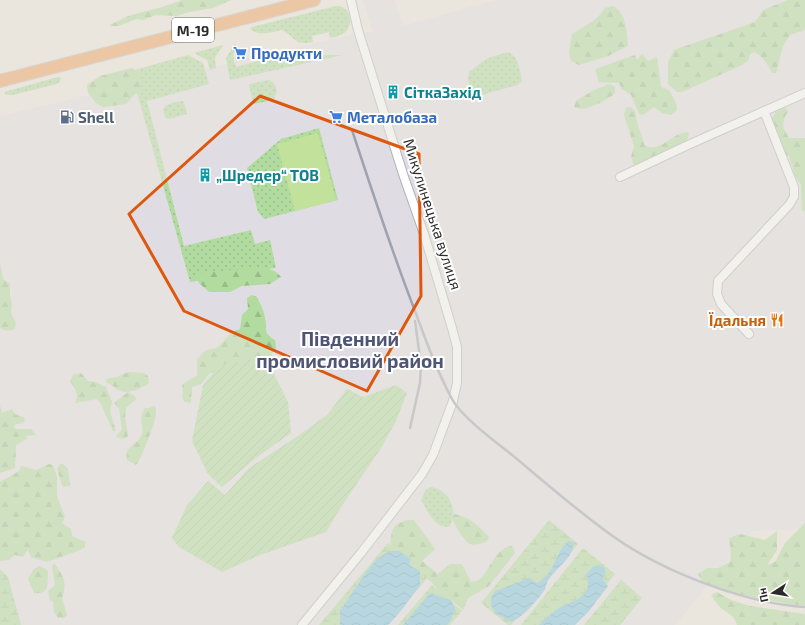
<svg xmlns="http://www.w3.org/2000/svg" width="805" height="625" viewBox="0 0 805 625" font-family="'Exo 2',sans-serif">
	<defs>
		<pattern id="grass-dots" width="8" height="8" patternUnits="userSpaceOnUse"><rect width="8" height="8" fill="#b2db9f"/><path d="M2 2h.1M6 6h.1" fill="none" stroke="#99bc89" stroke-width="1.8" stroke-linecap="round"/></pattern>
		<pattern id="forest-firs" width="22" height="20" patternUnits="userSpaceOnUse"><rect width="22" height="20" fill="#b2db9f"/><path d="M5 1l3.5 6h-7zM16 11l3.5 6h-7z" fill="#99bc89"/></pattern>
		<pattern id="wetland-marsh" width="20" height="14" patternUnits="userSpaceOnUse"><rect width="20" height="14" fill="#b2db9f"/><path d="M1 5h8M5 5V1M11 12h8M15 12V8" fill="none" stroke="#99bc89"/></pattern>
		<pattern id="garden-furrows" width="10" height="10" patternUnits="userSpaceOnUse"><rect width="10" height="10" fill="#b2db9f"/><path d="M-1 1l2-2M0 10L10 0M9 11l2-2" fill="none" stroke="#99bc89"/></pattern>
		<pattern id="water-waves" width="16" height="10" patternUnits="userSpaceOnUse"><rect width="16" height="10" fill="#7ac4e2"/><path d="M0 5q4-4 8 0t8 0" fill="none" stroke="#649fb7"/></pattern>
	</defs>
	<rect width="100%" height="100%" fill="#eae5dd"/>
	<polygon fill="#dfdde3" points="363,0 395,0 403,26 496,0 805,0 805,529 752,531 675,625 0,625 0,116 341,37 373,32"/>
	<g fill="url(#grass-dots)">
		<path d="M 336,6 C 351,5 355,26 343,34 C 339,36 335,37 330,38 L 329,32 L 312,36 L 313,42 C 294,46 297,38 282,30 C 271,32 260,37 250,29 L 252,27 Z"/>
		<polygon points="236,44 236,48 233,56 236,67 270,58 279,60 305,55 342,55 230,80 226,58 234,45"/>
		<polygon points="223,45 215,58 216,68 210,70 207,60 194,53"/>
		<path d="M 508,52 C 519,57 520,71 522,81 L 517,85 L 474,97 L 468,80 L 469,72 L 486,59 Z"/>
		<polygon points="188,55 203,63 209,84 147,101 184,246 251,230 255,244 270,240 276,268 190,282 131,71"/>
		<polygon points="58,77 60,77 61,80 57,84 12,95 5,94 4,92"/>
		<path d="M 269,80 C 277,84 279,92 273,100 L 253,104 L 249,84 Z"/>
		<path d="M 182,101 L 184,102 L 187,114 L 169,119 L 165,117 L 163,109 C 168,103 175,102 182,101 Z"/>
		<polygon points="319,128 338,200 264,219 258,212 247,168 281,139"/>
		<path d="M 430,487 C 449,488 460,512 449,527 C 434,528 428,511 421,500 L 425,491 Z"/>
	</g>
	<g fill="url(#forest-firs)">
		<polygon points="182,0 232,0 213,8 189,12 177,16 156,15 143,20 137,19 118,26 110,26 110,25 128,16 162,7"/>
		<path d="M 788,0 L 805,0 L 805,30 L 790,35 L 783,46 L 776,73 L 772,73 C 768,65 763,56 754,52 L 750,54 L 748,61 L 740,66 L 682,92 L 677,92 L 668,84 L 668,62 L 674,50 L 755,22 L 763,10 Z"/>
		<path d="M 613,6 C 626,13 627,32 628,46 L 608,56 L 579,65 L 571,61 L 569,53 L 572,34 C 585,26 597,21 605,8 Z"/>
		<polygon points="642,54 648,61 657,57 661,87 669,90 676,103 677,110 671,115 662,113 654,107 643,115 639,114 631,95 622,89 619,83 599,82 595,69 635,55 637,60"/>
		<polygon points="132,68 139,72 143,83 138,93 134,95 126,104 103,107 97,104 88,93 87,85 100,76"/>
		<path d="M 610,84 L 615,87 L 615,93 L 613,95 C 603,101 586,113 574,107 L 576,101 L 594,90 Z"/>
		<path d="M 630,107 L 635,111 L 638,126 L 645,146 C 662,153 673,131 689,132 L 688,138 L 683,146 L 638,166 L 634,165 L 631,157 L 634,146 L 624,115 L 626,108 Z"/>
		<path d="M 784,107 L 788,111 C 781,123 782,127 789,138 L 805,138 L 805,212 L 802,210 L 801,185 L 795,176 L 789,156 L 782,153 L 778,142 L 778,135 L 769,122 L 775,114 L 775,110 Z"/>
		<path d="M 0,263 L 3,279 L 10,284 L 10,295 L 12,304 L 11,314 C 21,327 14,335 0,328 Z"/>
		<path d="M 250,268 C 262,268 274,267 281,277 L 270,284 L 242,286 L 230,292 L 209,292 L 200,284 L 195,277 L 196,274 Z"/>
		<path d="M 252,295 L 257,297 C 260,303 264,311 265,318 C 268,331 262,332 275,340 L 276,348 L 272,353 L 267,369 L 252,372 L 210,373 L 201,384 L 192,387 L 191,401 L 190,403 L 185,402 L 182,398 L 183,393 L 182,385 L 190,379 L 197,376 L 197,359 L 206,350 L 217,348 L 232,332 L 240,329 L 242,315 L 248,309 L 247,298 Z"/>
		<path d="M 128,372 L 144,373 L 148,376 L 149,383 C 141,389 127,395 118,390 C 113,387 112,384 107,383 L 106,379 L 117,377 Z"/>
		<path d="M 81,373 L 88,381 L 95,382 L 106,387 L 112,402 L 110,411 L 116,431 L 113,431 L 101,404 L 97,399 L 75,403 C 80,394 75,389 70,381 L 73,375 Z"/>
		<path d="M 128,392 L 135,396 L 136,399 L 126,408 L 125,417 L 128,436 C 124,440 121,439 117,437 L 116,436 L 122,430 L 119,408 L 114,403 Z"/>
		<polygon points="0,405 2,413 12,409 15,414 25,418 24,422 14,425 15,429 31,429 36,435 26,436 27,439 16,445 15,468 0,473"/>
		<path d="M 153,406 L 155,406 C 156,409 156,412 156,415 C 155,423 140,462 136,465 L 127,460 C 124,445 137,446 141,436 C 144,430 142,426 141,420 C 141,416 143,411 145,408 L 149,408 Z"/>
		<polygon points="49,464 53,465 57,477 57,496 65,517 62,523 71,529 72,536 85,542 85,547 78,551 47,562 31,557 28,549 23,557 14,555 9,560 0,561 0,482 19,471 21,466 36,470"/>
		<polygon points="60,464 63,464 68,469 70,485 64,487 62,485 57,469"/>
		<path d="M 454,514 C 471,518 476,524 488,536 L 489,538 L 486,542 C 482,543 475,546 470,544 C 465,542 453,523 452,517 Z"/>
		<path d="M 406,520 L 414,520 L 435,549 L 422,561 L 438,574 L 450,564 L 462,564 L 471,582 C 474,581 478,581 480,579 C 491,569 495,548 512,546 L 515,553 L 489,586 L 468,598 L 463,610 L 451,600 L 442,599 C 439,594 437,587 432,583 C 419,569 386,560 391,537 C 393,525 395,525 406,520 Z"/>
		<polygon points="805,523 805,605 793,605 730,592 727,593 702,581 698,574 707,568 718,568 730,562 731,553 729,538 740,534 765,540 777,531 777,550 767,565 775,562 785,543"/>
		<path d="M 54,563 C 63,575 68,583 62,598 L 67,615 L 64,618 L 58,618 L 54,612 L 53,602 L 50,600 L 48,591 L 55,585 L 52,567 Z"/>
		<path d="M 40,566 L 46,569 L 48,571 C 47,583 50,595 34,593 L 28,579 L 34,569 Z"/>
		<path d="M 717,592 L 731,600 L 750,606 L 805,614 L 805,625 L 737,625 C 733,612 726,614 719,606 C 716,603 713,598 711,595 Z"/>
	</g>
	<g fill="url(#wetland-marsh)">
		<polygon points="549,520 578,544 511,625 508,625 481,603"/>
		<polygon points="388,543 428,577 387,625 319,625"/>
		<polygon points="583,548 615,574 574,625 521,625"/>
		<polygon points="0,570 1,570 8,577 21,625 0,625"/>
		<polygon points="621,580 642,598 620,625 584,625"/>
		<polygon points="432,585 462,611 450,625 398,625"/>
	</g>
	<g fill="url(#garden-furrows)">
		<polygon points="255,359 260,371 272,370 288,402 291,433 257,457 222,487 208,474 192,441 203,385 220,365"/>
		<polygon points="396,385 407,393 396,421 381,448 341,507 326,532 260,555 222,572 179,547 172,538 187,505 208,481 225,495 249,468 301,434 327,415 347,389 363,397"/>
	</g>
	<polygon fill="#c2e29c" points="318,133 336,200 295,211 277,144"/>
	<g fill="url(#water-waves)">
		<path d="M 568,541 L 573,542 C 575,558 555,568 548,580 C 546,584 546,589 543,592 C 536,602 522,618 511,622 L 497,614 L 491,606 L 491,598 L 495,591 L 530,578 L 536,583 C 554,577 555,552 568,541 Z"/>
		<path d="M 390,551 L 399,551 L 411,559 L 409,565 L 420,571 L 420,586 C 409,599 400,614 388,625 L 340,625 L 340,611 L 366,572 L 377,559 Z"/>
		<path d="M 598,565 L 605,568 L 605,573 L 602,579 L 608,586 L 589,611 L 575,625 L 539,625 C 545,618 553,612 561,607 C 571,602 589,597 588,583 C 588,580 587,577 586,574 L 593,567 Z"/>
		<polygon points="430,593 451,600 455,608 451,620 447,625 403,625"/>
	</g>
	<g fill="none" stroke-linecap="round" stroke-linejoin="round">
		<g stroke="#b0b3bc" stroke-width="10">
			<g id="minor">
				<polyline points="620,177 688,145 805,93"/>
				<polyline points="749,334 721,304 717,294 718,281 789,205 794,197 794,187 764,111"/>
				<polyline points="302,625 361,553 422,474 433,455 453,401 457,383 457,347 452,328 424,234 403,174 358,30 351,0"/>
			</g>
		</g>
		<g stroke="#c3c3c3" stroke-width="14">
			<polyline id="highway" points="0,81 314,0"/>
		</g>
		<use href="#minor" stroke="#fff" stroke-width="8"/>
		<use href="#highway" stroke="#eda365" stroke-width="12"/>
		<g stroke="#a0a2b2" stroke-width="2.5">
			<path d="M 352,130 C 372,191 392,252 415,311 C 426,341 437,371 452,399 C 462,418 500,445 517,459 C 549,486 580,513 614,537 C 664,572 744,603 805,607"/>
			<polyline points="410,428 420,383 421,365 415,321"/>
		</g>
	</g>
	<path d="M0 0H805V625H0ZM 260,96 L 419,154 L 421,296 L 367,391 L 184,311 L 129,214 Z" fill="#eae5dd" fill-opacity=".55" fill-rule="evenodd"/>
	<path fill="none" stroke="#de570e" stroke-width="3" stroke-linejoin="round" d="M 260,96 L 419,154 L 421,296 L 367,391 L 184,311 L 129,214 Z"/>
	<defs>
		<g id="supermarket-bare" transform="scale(1.08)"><path d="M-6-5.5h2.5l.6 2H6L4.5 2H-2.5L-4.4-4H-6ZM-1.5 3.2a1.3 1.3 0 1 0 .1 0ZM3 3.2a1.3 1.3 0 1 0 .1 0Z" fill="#3f7fe0" stroke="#fff" stroke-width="2.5" paint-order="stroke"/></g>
		<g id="building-bare" transform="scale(1.08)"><path d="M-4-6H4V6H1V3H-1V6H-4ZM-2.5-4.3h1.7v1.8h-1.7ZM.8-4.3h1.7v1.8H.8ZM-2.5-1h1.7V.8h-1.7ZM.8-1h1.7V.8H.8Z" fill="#0f9aa8" stroke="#fff" stroke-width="2.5" paint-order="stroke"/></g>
		<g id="fuel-bare" transform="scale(1.08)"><path d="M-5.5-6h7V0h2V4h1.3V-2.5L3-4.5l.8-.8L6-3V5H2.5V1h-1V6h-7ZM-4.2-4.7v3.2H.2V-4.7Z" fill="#5c6f8a" stroke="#fff" stroke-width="2.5" paint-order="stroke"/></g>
		<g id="restaurant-bare" transform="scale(1.08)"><path d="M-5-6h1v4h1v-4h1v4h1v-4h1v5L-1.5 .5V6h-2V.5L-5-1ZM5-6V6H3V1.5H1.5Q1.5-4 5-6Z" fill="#e8710a" stroke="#fff" stroke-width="2.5" paint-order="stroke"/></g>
	</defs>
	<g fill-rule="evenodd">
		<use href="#supermarket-bare" x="240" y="53"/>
		<use href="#building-bare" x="393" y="92"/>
		<use href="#fuel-bare" x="67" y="117"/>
		<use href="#supermarket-bare" x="336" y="117"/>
		<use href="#building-bare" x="205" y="175"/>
		<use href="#restaurant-bare" x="777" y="320"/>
	</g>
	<g text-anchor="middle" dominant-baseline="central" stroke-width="4" stroke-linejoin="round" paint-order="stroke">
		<rect fill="#fff" stroke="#6a6a6a" stroke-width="1" x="172" y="18" width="42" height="24" rx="3"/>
		<g font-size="14" font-weight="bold" fill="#2a2a2a">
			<text x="193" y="30">М-19</text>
		</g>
		<g font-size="15" font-weight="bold" fill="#366cbe" stroke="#fff" text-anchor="start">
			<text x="251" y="53">Продукти</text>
			<text x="347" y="117">Металобаза</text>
		</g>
		<g font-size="15" font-weight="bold" fill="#0d838f" stroke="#fff" text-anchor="start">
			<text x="404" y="92">СіткаЗахід</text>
			<text x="216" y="175">„Шредер“ ТОВ</text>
		</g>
		<g font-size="15" font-weight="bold" fill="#4e5e75" stroke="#fff" text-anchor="start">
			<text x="78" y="117">Shell</text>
		</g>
		<g font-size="15" fill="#2a2a2a" stroke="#fff">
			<text transform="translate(433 214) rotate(72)">Микулинецька вулиця</text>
		</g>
		<g font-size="15" font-weight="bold" fill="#c56008" stroke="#fff" text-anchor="end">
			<text x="766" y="320">Їдальня</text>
		</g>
		<g font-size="19" font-weight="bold" fill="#4f5575" stroke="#fff">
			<text x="350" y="338">Південний<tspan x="350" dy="22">промисловий район</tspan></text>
		</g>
	</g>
	<g transform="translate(773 593) rotate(258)" stroke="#ffffff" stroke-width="3" paint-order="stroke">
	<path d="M0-3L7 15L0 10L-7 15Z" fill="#2a2a2a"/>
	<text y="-6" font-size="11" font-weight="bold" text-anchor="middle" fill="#2a2a2a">Пн</text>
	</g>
</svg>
